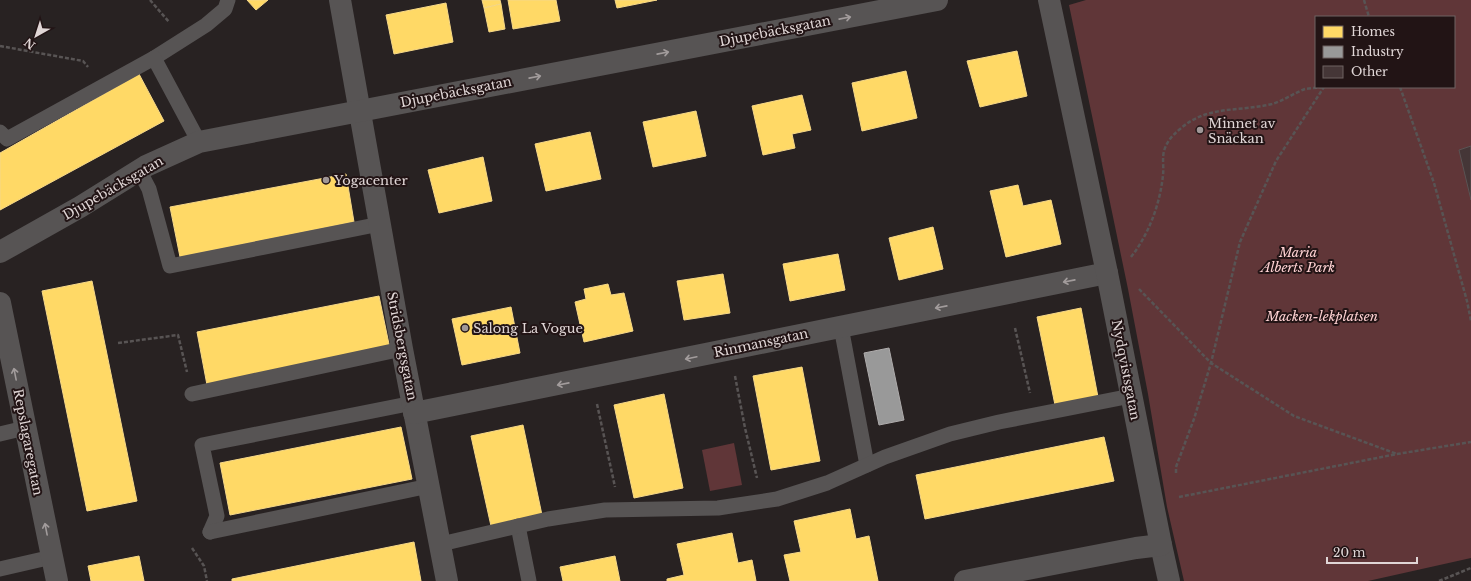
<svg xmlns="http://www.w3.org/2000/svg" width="1471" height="581" viewBox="0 0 1471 581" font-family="'Libre Baskerville',serif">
	<rect width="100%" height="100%" fill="#282222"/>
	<g fill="#603638" fill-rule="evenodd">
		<path d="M 1086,0 L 1471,0 L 1471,558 L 1368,581 L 1184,581 L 1167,507 L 1148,394 L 1128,289 L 1069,5 ZM 1316,17 L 1454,17 L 1454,87 L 1316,87 Z"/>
		<polygon points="734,443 742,485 710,491 702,450"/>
	</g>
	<g fill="#ffd966" stroke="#f6d888">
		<polygon points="247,0 268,0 256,10"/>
		<polygon points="482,0 500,0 501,4 484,8"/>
		<polygon points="508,0 556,0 560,21 513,29"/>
		<polygon points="615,0 657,0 617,8"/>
		<polygon points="446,3 453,42 394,54 386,15"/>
		<polygon points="501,4 505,29 489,32 484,8"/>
		<polygon points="1017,51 1027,96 980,107 967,61"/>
		<polygon points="906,71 917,118 862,131 852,83"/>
		<polygon points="139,74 164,121 0,210 0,153"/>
		<polygon points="802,95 811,130 792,134 795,148 763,155 752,106"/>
		<polygon points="696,111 706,156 653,167 643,122"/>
		<polygon points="590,132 601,179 546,191 535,144"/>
		<polygon points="483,157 492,201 439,213 428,170"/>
		<polygon points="346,174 354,222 180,257 170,207"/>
		<polygon points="1018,185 1023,206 1051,200 1061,244 1006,257 990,191"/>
		<polygon points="933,227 943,269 899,280 889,238"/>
		<polygon points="838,254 845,290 790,301 783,264"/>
		<polygon points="723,274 730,313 684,320 677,281"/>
		<polygon points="92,281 137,501 87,511 42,291"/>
		<polygon points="608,284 611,295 624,293 633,331 584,342 575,302 586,299 584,289"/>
		<polygon points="379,296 390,349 207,385 197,332"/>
		<polygon points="511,307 520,353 462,365 452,319"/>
		<polygon points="1081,308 1098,397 1055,405 1037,317"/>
		<polygon points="802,367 820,461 771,470 753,376"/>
		<polygon points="664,394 683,488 634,498 614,405"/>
		<polygon points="523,425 542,515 491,526 471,436"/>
		<polygon points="401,427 412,479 230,515 220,463"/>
		<polygon points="1104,437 1114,481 925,519 916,475"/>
		<polygon points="850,509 856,539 869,536 878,581 790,581 784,555 801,552 794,521"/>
		<polygon points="732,533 738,563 752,560 756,581 667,581 667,579 684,575 677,544"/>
		<polygon points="414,542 421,581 232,581 232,579"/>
		<polygon points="139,556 144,581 91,581 88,566"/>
		<polygon points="615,556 620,581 563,581 560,567"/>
	</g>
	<polygon fill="#999" stroke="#aeabab" points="889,348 904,420 879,425 864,353"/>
	<polygon fill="#453637" stroke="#5a5454" points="1471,146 1471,200 1459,150"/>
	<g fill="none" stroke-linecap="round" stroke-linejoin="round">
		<g stroke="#585454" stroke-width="2.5" stroke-dasharray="4 2" stroke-linecap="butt">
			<polyline points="150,0 169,22"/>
			<polyline points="1364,0 1369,17"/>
			<polyline points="0,46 83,61 88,67"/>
			<polyline points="1400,87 1434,183 1467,301 1471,321"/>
			<path d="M 1131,257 C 1149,234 1160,204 1163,175 C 1164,168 1162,159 1164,151 C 1167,141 1172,136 1180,129 C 1207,105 1239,112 1272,104 C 1283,101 1294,93 1305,89 C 1311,88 1318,88 1323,87"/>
			<polyline points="1139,289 1211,363 1294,416 1397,454"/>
			<polyline points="1015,328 1030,393"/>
			<polyline points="118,343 178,335 187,372"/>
			<polyline points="735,376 745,428 757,478"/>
			<polyline points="597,404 615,487"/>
			<polyline points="1176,473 1176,467 1194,419 1211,363 1240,242 1276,161 1324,87"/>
			<polyline points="1179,497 1397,454 1471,442"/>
			<polyline points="192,548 204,566 207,581"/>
			<polyline points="1439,581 1471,568"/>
		</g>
		<g stroke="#575454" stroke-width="15">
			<polyline points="154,58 206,25 225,9 228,0"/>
			<polyline points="0,132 7,139 154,58 199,142"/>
			<polyline points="139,170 149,189 170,266 380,224"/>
			<polyline points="841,327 867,465"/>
			<polyline points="192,394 402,349"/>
			<polyline points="0,434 25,428"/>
			<polyline points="518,526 529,581"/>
			<polyline points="210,532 217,516 202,445 413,403"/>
			<polyline points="210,532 429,486"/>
			<polyline points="441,544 548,519 605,510 718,508 777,499 827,483 885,457 950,434 999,422 1131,396"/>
			<polyline points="0,569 52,557"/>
		</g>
		<g stroke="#575454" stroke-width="22">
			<polyline points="340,0 402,349 447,581"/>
			<polyline points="0,252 80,207 146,166 199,142 937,0"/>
			<polyline points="0,303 57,581"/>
			<polyline points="414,413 1107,273"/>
			<polyline points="1161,545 1169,581"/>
			<polyline points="965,581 1136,548 1161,545 1107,273 1049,0"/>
		</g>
	</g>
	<defs><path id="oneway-shaft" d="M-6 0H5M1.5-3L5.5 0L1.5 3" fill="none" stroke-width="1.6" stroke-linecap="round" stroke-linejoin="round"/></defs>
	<g stroke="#a29c9c">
		<use href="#oneway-shaft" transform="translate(845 18) rotate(-11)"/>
		<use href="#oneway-shaft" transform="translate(663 53) rotate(-11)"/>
		<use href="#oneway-shaft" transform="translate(535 77) rotate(-11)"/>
		<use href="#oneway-shaft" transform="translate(1069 281) rotate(169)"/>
		<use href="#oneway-shaft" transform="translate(941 307) rotate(169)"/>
		<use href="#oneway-shaft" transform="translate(691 358) rotate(168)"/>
		<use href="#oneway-shaft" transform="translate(15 374) rotate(-101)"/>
		<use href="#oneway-shaft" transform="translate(563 384) rotate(169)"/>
		<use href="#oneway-shaft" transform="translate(46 529) rotate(-101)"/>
	</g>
	<g fill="#a09797" stroke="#221415" stroke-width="1.5">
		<circle cx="1200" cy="130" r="4"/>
		<circle cx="326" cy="180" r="4"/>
		<circle cx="465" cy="328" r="4"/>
	</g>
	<g text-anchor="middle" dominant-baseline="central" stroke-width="4" stroke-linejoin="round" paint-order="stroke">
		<g font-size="13" fill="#e0d6d6" stroke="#221415">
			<text transform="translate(775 31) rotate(-11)">Djupebäcksgatan</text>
			<text transform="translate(456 92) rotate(-11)">Djupebäcksgatan</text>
			<text transform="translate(113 188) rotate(-30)">Djupebäcksgatan</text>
			<text transform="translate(761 343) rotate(-12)">Rinmansgatan</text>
			<text transform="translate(402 346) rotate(79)">Stridsbergsgatan</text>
			<text transform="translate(1126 370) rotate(79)">Nydqvistsgatan</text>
			<text transform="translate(28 442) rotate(79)">Repslagaregatan</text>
		</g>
		<g font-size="13" fill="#e0d6d6" stroke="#221415" text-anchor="start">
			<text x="1208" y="123">Minnet av<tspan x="1208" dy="15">Snäckan</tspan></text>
			<text x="334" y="180">Yogacenter</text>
			<text x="473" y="328">Salong La Vogue</text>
		</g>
		<g font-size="13" font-style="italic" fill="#ffd2d3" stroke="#221415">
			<text x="1298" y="252">Maria<tspan x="1298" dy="15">Alberts Park</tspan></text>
			<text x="1322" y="316">Macken-lekplatsen</text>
		</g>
	</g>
	<rect x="1315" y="16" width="140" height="72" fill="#221415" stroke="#6e6262"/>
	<rect x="1323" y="26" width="20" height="12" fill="#ffd966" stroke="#6e6262"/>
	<text x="1351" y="36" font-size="12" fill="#e0d6d6">Homes</text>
	<rect x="1323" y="46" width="20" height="12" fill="#999999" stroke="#6e6262"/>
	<text x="1351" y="56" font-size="12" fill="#e0d6d6">Industry</text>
	<rect x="1323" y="66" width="20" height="12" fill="#453637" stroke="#6e6262"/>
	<text x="1351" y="76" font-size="12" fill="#e0d6d6">Other</text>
	<g transform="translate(36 36) rotate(219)" stroke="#221415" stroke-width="3" paint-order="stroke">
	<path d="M0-3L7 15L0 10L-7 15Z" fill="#e0d6d6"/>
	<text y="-6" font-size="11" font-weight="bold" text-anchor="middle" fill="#e0d6d6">N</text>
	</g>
	<path d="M1327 557v6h90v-6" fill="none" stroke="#e0d6d6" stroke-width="2"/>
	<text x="1333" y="557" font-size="12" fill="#e0d6d6" stroke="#221415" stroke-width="3" paint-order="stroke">20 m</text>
</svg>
